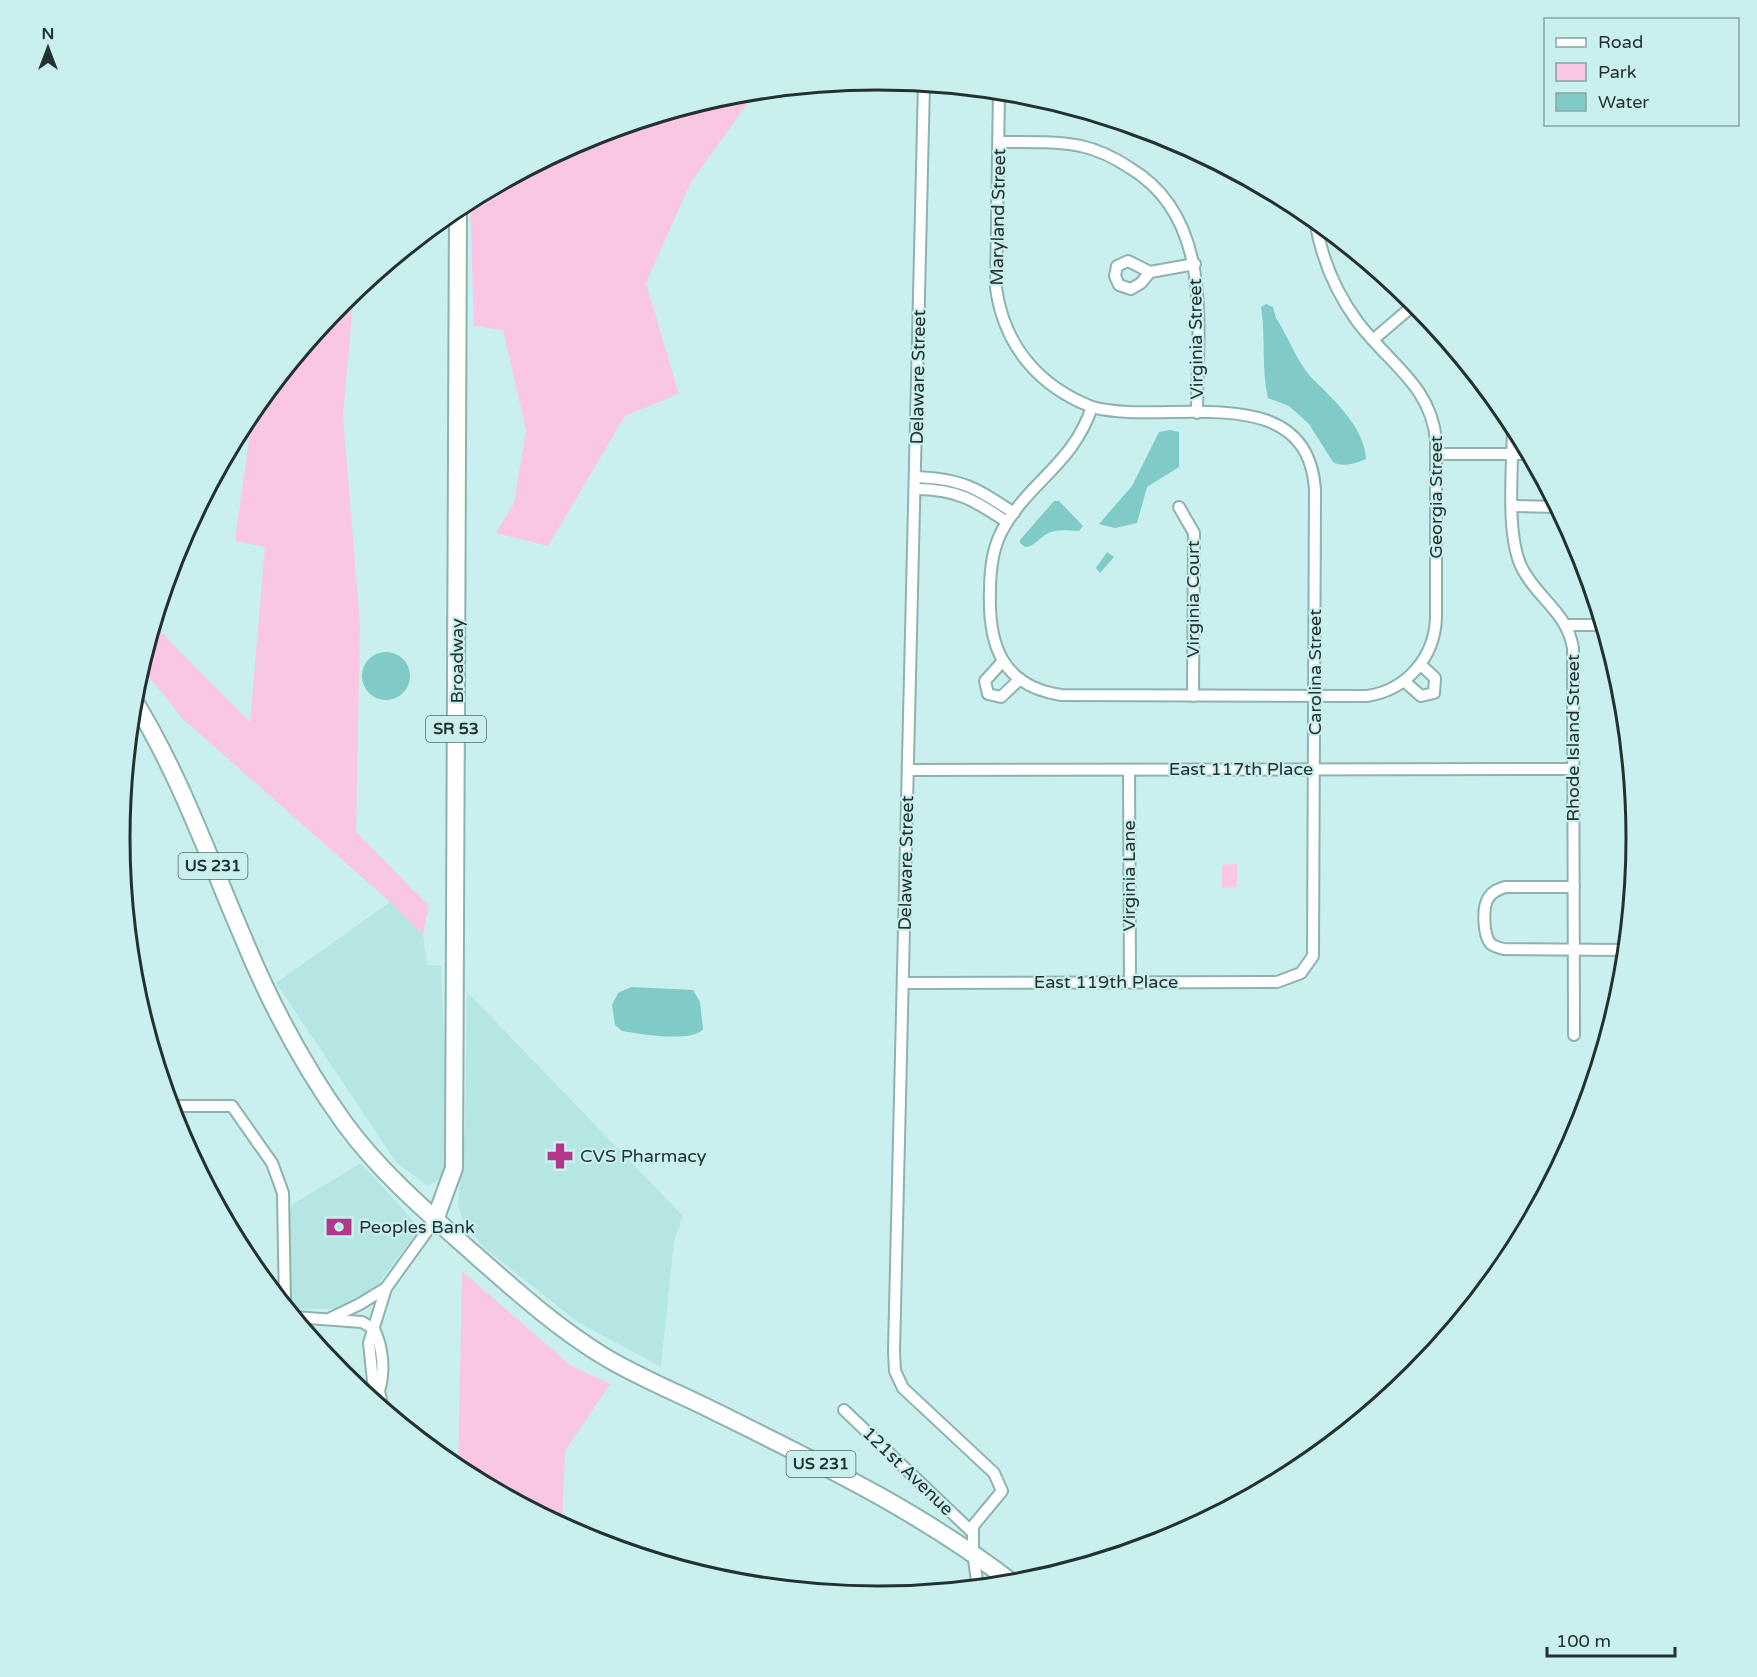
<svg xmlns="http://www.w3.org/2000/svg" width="1757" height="1677" viewBox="0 0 1757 1677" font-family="'Varela Round',sans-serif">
	<rect width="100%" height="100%" fill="#c9f0ee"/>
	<g fill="#b6e6e4">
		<polygon points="390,902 423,935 427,965 441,966 447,1105 445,1167 440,1179 428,1186 396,1162 276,983"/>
		<polygon points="467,992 683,1216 674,1241 661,1367 578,1322 489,1252 465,1227 458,1205 465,1128"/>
		<polygon points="361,1163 417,1225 417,1232 378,1284 363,1298 337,1309 298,1309 291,1305 290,1211 293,1204"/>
	</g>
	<g fill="#f9c7e3">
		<polygon points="756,92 691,182 646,283 679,394 625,416 548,546 496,533 514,503 526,430 503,330 474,326 470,200 588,137 731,94"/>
		<polygon points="354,292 343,416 360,624 356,832 429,906 423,935 390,902 183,719 141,667 154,625 250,722 265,547 235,541 253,410 342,302"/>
		<polygon points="1237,864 1237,887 1222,888 1222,865"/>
		<polygon points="462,1271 570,1365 610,1384 565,1451 562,1526 458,1470"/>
	</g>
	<g fill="#80cac7">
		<path d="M 1266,304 L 1273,307 L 1276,318 C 1288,336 1299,367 1315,381 C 1333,399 1365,428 1366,459 C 1356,463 1343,468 1333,462 L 1309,424 L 1289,406 L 1268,398 C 1261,368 1266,338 1261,307 Z"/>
		<polygon points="1170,430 1179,432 1179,467 1147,487 1137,523 1115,528 1099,524 1132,486 1159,432"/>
		<path d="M 1054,501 L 1059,501 L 1083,526 L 1079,531 C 1067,531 1056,528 1045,535 C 1038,540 1034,546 1025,547 L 1020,543 L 1020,540 Z"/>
		<polygon points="1107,552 1114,557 1100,573 1096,568"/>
		<circle cx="386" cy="676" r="24"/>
		<path d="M 631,987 L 693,990 L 700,1002 L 703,1029 C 693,1043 639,1034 622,1031 L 615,1025 L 612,1005 L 618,993 Z"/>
	</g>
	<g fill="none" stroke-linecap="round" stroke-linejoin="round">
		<g stroke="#8db2b0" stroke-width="14">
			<g id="minor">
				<polyline points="924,84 894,1351 895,1371 903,1388 994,1473 1002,1491 973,1526 973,1552 978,1588"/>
				<path d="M 999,91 L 996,288 C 1004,345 1038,386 1092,407 C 1073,464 1029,482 1003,529 C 992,548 990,570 990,591 C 988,645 1002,686 1061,695 L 1367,696 C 1407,690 1435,657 1436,617 L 1436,440 C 1431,385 1387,362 1357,321 C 1335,291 1321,256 1315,220"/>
				<path d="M 999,142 C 1026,142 1054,141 1081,146 C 1099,150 1115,158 1130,168 C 1215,219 1197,329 1197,413"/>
				<polyline points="1150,272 1128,261 1117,266 1115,276 1119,285 1131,289 1141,283 1150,272 1195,264"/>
				<polyline points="1374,339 1416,303"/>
				<path d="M 1513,423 C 1513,462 1505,535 1522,568 C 1537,598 1567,612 1573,648 L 1574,1035"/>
				<polyline points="1436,454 1529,454"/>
				<path d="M 916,477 C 963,479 976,488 1014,513"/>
				<path d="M 916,489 C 957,489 974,500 1007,522"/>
				<polyline points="1513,506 1558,507"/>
				<polyline points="1179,507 1194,533 1193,696"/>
				<polyline points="1567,625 1603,625"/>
				<polyline points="1003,661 985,681 988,694 1001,697 1020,679"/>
				<polyline points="1404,681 1421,696 1434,693 1435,678 1421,665"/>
				<polyline points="908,770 1573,769"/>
				<polyline points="1129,770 1130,981"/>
				<path d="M 1574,887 L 1505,887 C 1499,889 1493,891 1489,897 C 1482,906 1483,936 1491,944 C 1495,947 1500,948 1504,949 L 1627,950"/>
				<path d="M 903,983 L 1277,982 L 1301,973 L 1313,956 L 1315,490 C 1308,375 1164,427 1092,407"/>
				<polyline points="170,1106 232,1106 272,1163 283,1193 285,1306"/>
				<polyline points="294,1317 362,1322 374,1329"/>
				<polyline points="331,1318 360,1304 386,1288"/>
				<path d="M 374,1329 C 383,1348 385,1371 379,1391"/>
				<polyline points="383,1409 379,1391 373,1381 369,1343 386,1288 435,1220"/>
				<polyline points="844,1410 972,1532"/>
			</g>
		</g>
		<g stroke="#8db2b0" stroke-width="20">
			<g id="primary">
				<path d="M 133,699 C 179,773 208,856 242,935 C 269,1001 303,1066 345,1124 C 380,1172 428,1213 473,1253 C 515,1290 557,1328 605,1357 C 640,1378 680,1394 716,1412 C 819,1463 923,1513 1014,1584"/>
				<polyline points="435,1220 454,1168 458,207"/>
			</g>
		</g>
		<use href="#minor" stroke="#fff" stroke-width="10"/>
		<use href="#primary" stroke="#fff" stroke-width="16"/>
	</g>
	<defs>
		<g id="pharmacy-bare" transform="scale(2.07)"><path d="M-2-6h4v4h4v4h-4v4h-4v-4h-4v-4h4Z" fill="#b33889" stroke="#c9f0ee" stroke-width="2.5" paint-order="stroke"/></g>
		<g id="bank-bare" transform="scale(2.07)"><path d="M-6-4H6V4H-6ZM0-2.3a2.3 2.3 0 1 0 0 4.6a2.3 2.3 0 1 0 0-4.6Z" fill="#b33889" stroke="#c9f0ee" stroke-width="2.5" paint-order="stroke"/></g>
	</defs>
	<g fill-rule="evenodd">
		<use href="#pharmacy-bare" x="560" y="1156"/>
		<use href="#bank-bare" x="339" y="1227"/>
	</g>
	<g text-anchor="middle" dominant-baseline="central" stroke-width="4.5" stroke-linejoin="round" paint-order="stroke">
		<g fill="#c9f0ee" stroke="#556b6a" stroke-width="1.5">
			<rect x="426" y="716" width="60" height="26" rx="4.5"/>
			<rect x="178.5" y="853" width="69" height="26" rx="4.5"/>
			<rect x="786.5" y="1451" width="69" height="26" rx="4.5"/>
		</g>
		<g font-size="16" font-weight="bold" fill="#233231">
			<text x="456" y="729">SR 53</text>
			<text x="213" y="866">US 231</text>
			<text x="821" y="1464">US 231</text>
		</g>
		<g font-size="18" fill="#233231" stroke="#c9f0ee">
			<text transform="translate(998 217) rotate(-89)">Maryland Street</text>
			<text transform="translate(1196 339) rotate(-91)">Virginia Street</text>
			<text transform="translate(918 377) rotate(-89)">Delaware Street</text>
			<text transform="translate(1436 497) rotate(-90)">Georgia Street</text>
			<text transform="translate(1193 599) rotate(-90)">Virginia Court</text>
			<text transform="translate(457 661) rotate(-90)">Broadway</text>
			<text transform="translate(1315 672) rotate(-90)">Carolina Street</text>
			<text transform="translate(1573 738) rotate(-90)">Rhode Island Street</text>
			<text x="1241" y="769">East 117th Place</text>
			<text transform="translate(906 863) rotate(-89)">Delaware Street</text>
			<text transform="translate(1129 876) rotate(-90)">Virginia Lane</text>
			<text x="1106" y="982">East 119th Place</text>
			<text transform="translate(908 1471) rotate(44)">121st Avenue</text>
		</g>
		<g font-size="18" fill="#233231" stroke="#c9f0ee" text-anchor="start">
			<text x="580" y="1156">CVS Pharmacy</text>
			<text x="359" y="1227">Peoples Bank</text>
		</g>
	</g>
	<path d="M0 0H1757V1677H0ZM130 838a748 748 0 1 1 1496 0a748 748 0 1 1-1496 0Z" fill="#c9f0ee" fill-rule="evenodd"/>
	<path fill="none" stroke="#233231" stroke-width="3" d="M130 838a748 748 0 1 1 1496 0a748 748 0 1 1-1496 0Z"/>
	<rect x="1544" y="18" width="195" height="108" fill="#c9f0ee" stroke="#87a4a2" stroke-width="1.5"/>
	<rect x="1556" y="38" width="30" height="9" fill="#ffffff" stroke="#87a4a2" stroke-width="1.5"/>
	<text x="1598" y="48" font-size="18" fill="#233231">Road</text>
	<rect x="1556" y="63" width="30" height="18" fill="#f9c7e3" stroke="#87a4a2" stroke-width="1.5"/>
	<text x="1598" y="78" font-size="18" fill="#233231">Park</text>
	<rect x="1556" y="93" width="30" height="18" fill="#80cac7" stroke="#87a4a2" stroke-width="1.5"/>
	<text x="1598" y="108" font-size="18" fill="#233231">Water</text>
	<g transform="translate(48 48)" stroke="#c9f0ee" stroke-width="4.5" paint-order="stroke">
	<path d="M0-4.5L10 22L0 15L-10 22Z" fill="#233231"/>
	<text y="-9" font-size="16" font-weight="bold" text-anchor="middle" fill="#233231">N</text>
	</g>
	<path d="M1547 1647v9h128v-9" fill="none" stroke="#233231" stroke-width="3"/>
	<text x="1556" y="1647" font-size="18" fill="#233231" stroke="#c9f0ee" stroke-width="4.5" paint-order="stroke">100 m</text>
</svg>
